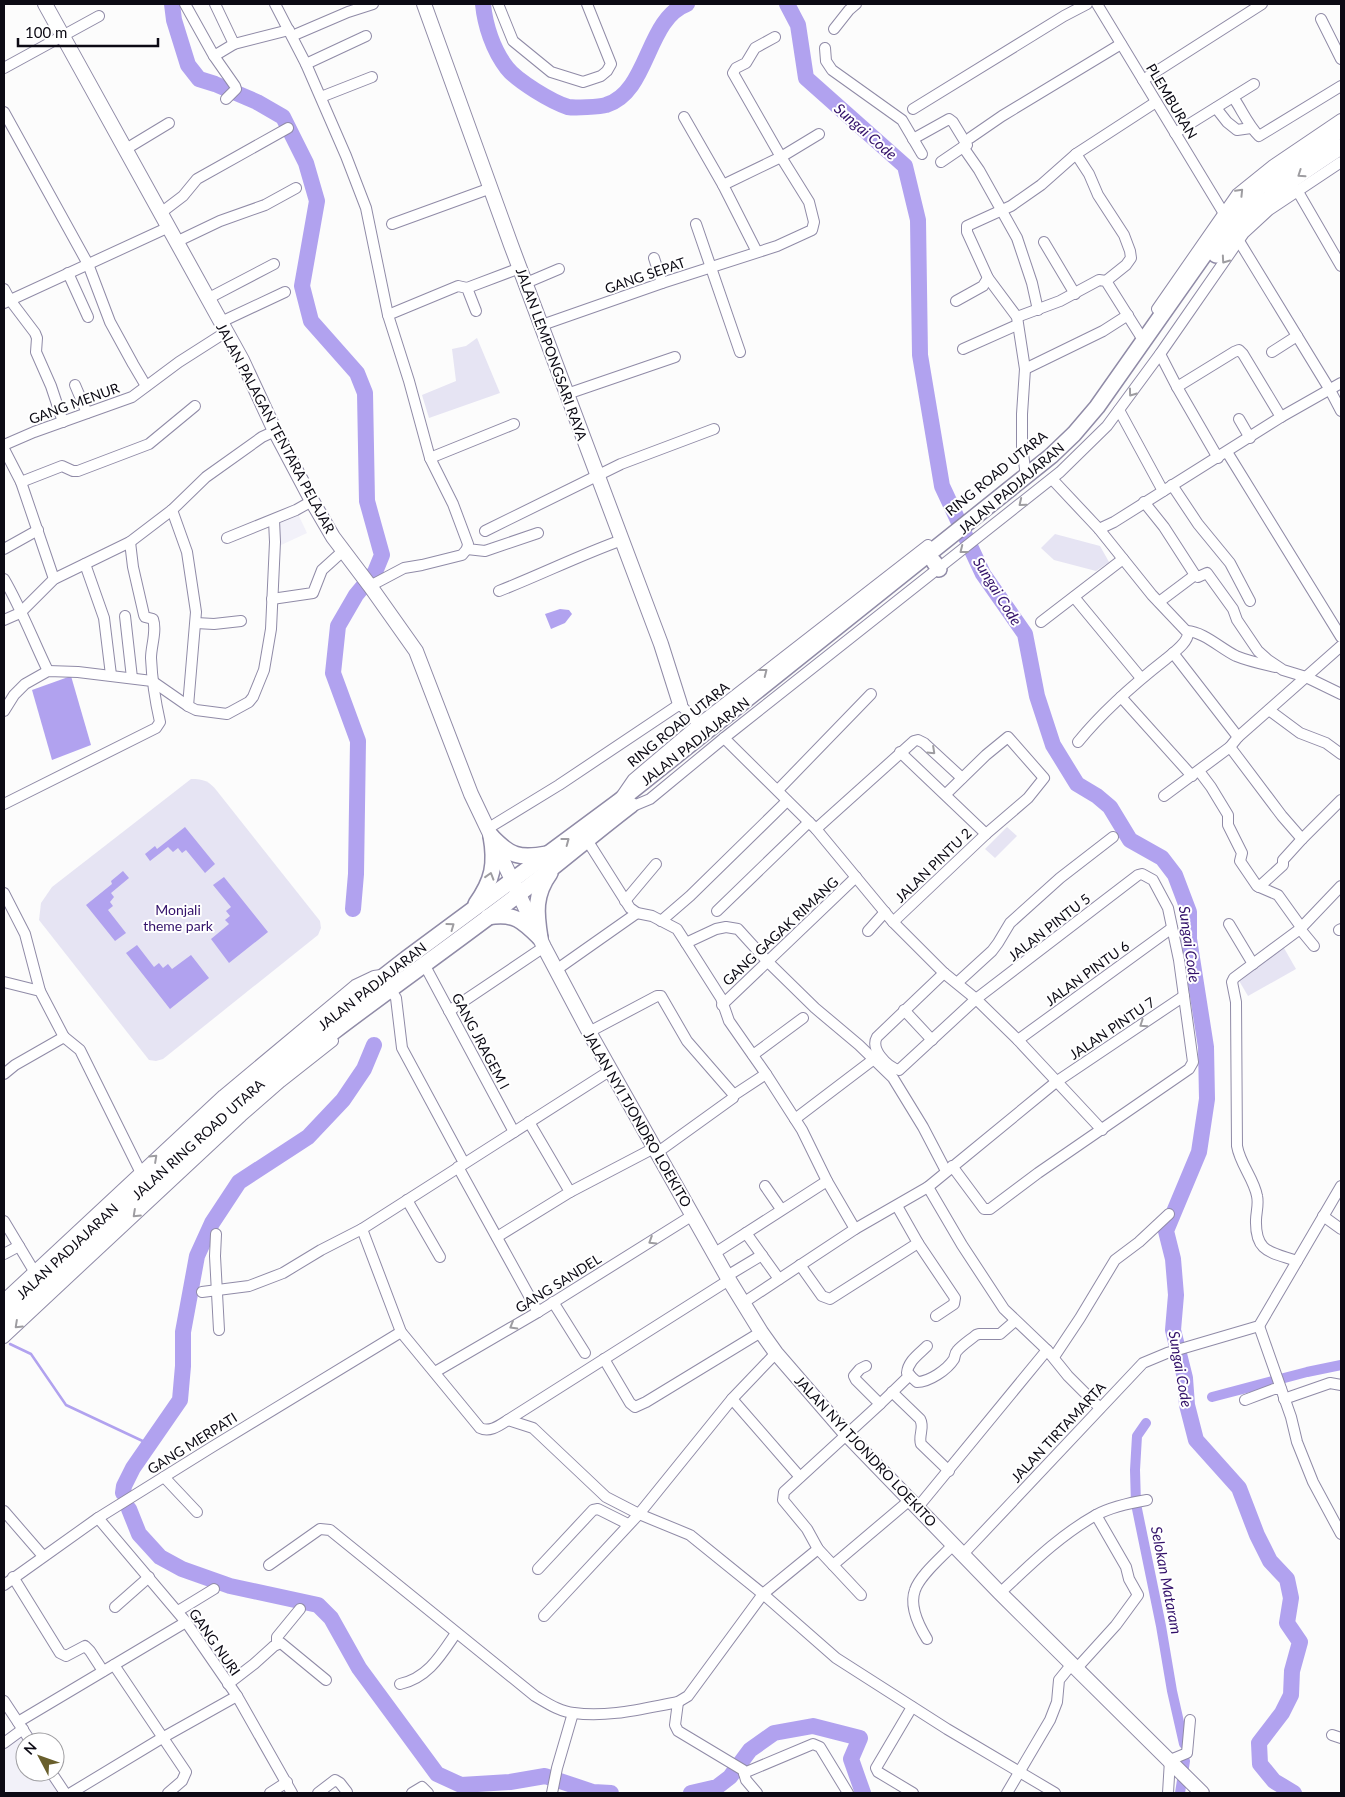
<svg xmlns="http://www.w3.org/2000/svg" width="1345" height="1797" viewBox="0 0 1345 1797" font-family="Lato,sans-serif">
	<rect width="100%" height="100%" fill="#fcfcfc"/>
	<g fill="#f2f1f9">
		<polygon points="297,512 307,533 279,546 277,521"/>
		<polygon points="22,1735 26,1742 25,1742 25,1772 46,1772 62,1793 4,1793 4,1749"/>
	</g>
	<g fill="#e6e4f3">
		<polygon points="477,338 500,393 429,418 422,395 456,381 452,349 466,346"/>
		<polygon points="1055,534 1100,546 1109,562 1096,571 1054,560 1041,548"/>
		<path d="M 191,779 C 204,779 209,781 217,791 L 320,921 L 321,928 L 318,935 L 163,1059 L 156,1061 L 149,1060 L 39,920 L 41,903 L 52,887 Z"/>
		<polygon points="1007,827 1017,836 995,858 985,849"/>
		<polygon points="1284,948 1296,969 1248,996 1238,979"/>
	</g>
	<g fill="#b1a2ef">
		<polygon points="560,609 569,610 572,614 565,623 551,629 545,614"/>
		<polygon points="71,676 91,745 52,760 32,690"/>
		<polygon points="185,827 215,864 205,873 186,850 182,853 178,848 173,852 168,847 150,861 145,854 155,846 157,849"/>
		<polygon points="123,871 129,878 111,893 114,897 110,902 113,906 108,910 126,933 115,941 86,905 112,884 111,881"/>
		<polygon points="224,877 268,932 229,963 211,939 229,924 225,920 230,916 226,911 231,907 213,885"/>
		<polygon points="137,945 154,967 159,963 163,968 168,964 172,969 191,955 209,978 170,1009 126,953"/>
	</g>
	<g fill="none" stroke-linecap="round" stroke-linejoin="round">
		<polyline stroke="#b1a2ef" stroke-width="2.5" points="10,1344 31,1354 66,1405 149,1444"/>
		<g stroke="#b1a2ef" stroke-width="10">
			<polyline points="1212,1397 1307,1372 1341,1365"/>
			<polyline points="1146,1423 1137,1436 1135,1470 1136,1504 1161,1626 1172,1691 1184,1744"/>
			<polyline points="1180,1793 1185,1761"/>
		</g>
		<g stroke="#b1a2ef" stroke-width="16">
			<polyline points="172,4 174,20 188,65 199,79 215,84 257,102 283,117 306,163 317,201 302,286 311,321 357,373 365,393 367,501 382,555 375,572 356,595 338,626 333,673 358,741 356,874 353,909"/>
			<path d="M 483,4 C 485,25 493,50 507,68 C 517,81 552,102 568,107 C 574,108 600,107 606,105 C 649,92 646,19 687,4"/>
			<polyline points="787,4 798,25 806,78 905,166 918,220 920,355 942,486 983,574 1025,634 1037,696 1053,745 1077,784 1097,796 1110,807 1130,840 1162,858 1175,875 1189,912 1189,939 1206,1047 1207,1099 1199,1152 1166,1231 1173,1259 1176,1295 1173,1330 1185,1378 1187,1405 1196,1440 1239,1488 1257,1535 1270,1561 1287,1579 1291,1598 1287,1623 1300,1642 1292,1671 1291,1695 1282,1713 1259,1743 1260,1764 1274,1781 1294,1793"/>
			<polyline points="123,1493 124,1486 133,1468 180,1400 183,1366 183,1332 197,1256 212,1223 239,1182 308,1137 343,1100 364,1069 374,1045"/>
			<polyline points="129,1509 139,1534 160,1557 182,1569 230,1586 318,1605 331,1618 359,1668 437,1774 461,1785 510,1782 545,1776 593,1792 611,1793"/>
			<polyline points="691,1793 717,1787 730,1777 750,1750 774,1733 813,1726 860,1738 851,1759 863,1793"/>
		</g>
		<g stroke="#908ba7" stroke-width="12">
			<g id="minor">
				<polyline points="185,4 214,56 235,86 236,89 226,99"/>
				<polyline points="215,4 234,44"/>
				<polyline points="275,4 306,64 346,156 366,208 388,315 409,381 430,458 453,504 468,544 467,549 462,555 422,565 404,568 370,586"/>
				<polyline points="498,4 513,41 551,72 583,82 601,76 607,71 611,64 587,4"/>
				<polyline points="1097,4 1223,212"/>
				<polyline points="1321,19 1341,59"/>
				<polyline points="834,29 849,10 856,4"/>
				<polyline points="292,36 348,12 373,4"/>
				<polyline points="825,48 826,61 832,70 902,120 922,154"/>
				<polyline points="214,56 234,44 289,30"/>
				<polyline points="306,64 366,36"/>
				<polyline points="4,68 99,16"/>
				<polyline points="1143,80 1262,4"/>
				<polyline points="321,97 372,77"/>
				<path d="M 1233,97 C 1242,110 1248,125 1259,136 L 1341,86"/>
				<polyline points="1216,108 1227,122 1237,130 1251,128"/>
				<polyline points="913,109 1064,16 1087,4"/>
				<polyline points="4,112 88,264 110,322 133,364 146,386"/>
				<polyline points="684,117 723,185 757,252"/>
				<polyline points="1175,133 1254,84"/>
				<polyline points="970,138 1002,116 1121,44"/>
				<polyline points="913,139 949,119 953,122 967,145 963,147 979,170 1017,238 1032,283 1038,310"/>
				<polyline points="126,149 169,123"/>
				<polyline points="1076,154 1089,174 1098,195 1124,235 1130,251 1131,258 1126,265 1106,281"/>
				<polyline points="941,162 963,147"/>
				<polyline points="723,185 781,157 819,134"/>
				<polyline points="1297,190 1341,266"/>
				<polyline points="162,212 183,196 197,179 288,128"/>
				<polyline points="392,224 491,188"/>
				<polyline points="696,224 740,352"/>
				<polyline points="1239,241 1330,390 1341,411"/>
				<polyline points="176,242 220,221 265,205 296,188"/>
				<polyline points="1044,242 1075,294"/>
				<polyline points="654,258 662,283"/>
				<polyline points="68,273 88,317"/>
				<polyline points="526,283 559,269"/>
				<polyline points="467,288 520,268"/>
				<polyline points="4,289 10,300 35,333 37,338 36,352 51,386 63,422"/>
				<polyline points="209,298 274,264"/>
				<polyline points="956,301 983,286 988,278"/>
				<polyline points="4,303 169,227"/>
				<polyline points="1157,309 1237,194 1273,165 1341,119"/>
				<polyline points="388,315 458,286 467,288 476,311"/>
				<polyline points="1017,317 1060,301 1099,280 1106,281 1140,335"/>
				<polyline points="221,322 285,292"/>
				<polyline points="542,325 662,283 777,246 812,230 814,222 809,202 781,157 733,73 736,68 746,63 755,48 775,37"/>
				<polyline points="963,349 1017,325"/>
				<polyline points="1272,352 1297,336"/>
				<polyline points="1160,354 1177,387 1218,458"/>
				<polyline points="1025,369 1103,331 1128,315"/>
				<polyline points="75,385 87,413"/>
				<polyline points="1177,387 1234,352 1239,350 1243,354 1281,417"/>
				<polyline points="567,394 675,357"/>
				<polyline points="1119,410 1163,491"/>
				<polyline points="1239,419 1250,438"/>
				<polyline points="4,445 34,432 132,397 179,362 226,332"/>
				<polyline points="4,449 21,482 54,579"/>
				<polyline points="1227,452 1341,637"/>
				<polyline points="430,458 514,424"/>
				<polyline points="1028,475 1025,469 1022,446 1022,414 1025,369 1017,317 988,278 967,232 967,226 1011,206 1041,185 1076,154 1156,102"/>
				<path d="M 1052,479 L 1099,529 L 1152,595 L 1188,633 C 1188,643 1174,652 1166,659 C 1134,684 1104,710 1078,742"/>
				<polyline points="21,482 62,466 73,471 78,471 149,444 195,406"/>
				<polyline points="1172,485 1198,524 1230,563 1250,601"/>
				<polyline points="1144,502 1164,527 1195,575 1198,577 1207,573 1233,609 1237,620 1258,651 1268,660 1283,670 1306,677 1341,694"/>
				<polyline points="172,510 187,552 196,612 188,706"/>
				<polyline points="1099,529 1114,522 1281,417 1341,383"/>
				<polyline points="485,531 621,464 714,429"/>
				<polyline points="227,538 296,510 312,501"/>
				<polyline points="4,549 38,530"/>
				<polyline points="467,549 485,551 538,533"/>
				<polyline points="85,564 104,618 111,675"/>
				<path d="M 4,579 C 21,608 33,640 48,671"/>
				<path d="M 499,591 C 540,575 580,555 622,540"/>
				<polyline points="1074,597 1141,678"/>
				<polyline points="272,599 313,593 322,570 343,551"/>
				<polyline points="1159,602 1195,575"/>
				<polyline points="125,616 132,678"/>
				<polyline points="4,620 20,613 54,579 130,542 172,510 206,477 262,437 275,431"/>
				<polyline points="1041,622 1123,559"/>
				<polyline points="196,623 214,624 241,621"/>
				<path d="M 1187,631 C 1204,632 1220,648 1236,656 C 1248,661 1262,664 1275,667"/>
				<polyline points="1173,653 1238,737 1230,747 1282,816 1302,839 1341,800"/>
				<polyline points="1121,697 1192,776"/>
				<polyline points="1269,710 1300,733 1326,743 1341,754"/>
				<polyline points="4,711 14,695 25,684 48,671 78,672 152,681 188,706 196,710 227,714 249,702 253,697 264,670 271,629 275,542 274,520"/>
				<polyline points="1238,737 1341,646"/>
				<polyline points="724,738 816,829 893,922 944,973 976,999 1018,1040 1102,1130"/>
				<polyline points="900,752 986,834"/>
				<polyline points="1199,771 1211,787 1228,815 1228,825 1242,853 1240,861 1257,886 1278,895 1301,927"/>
				<polyline points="778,790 871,694"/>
				<polyline points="622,795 633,779 698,724 928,545"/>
				<polyline points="1164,796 1230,747"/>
				<path d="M 4,804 L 156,728 L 160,722 C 155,700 152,680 151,658 C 151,646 157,631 153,619 L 145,617 L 144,615 L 133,567 L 130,542"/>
				<polyline points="626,809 650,799 724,738 1060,472 1107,426 1160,354 1244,233 1269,210 1341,162"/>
				<polyline points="487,829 559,785 680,704 698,724"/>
				<polyline points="816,829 914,741 918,740 924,743 962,778"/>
				<polyline points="587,840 630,908 637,913 652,916 677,929 686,943 721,998 729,1021 766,1074 802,1130 827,1181 855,1229"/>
				<polyline points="1259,887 1283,865 1283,860 1302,839"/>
				<polyline points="4,893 25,934 40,991"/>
				<polyline points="625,901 656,864"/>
				<polyline points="717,911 809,822"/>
				<polyline points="661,921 690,896 787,801"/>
				<polyline points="893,922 986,834 1028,798 1044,778 1008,737 986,755 946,794"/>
				<polyline points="1229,924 1253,964"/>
				<polyline points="1300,929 1314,946"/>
				<polyline points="1339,930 1341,929"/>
				<polyline points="868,931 885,912"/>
				<polyline points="686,943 716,929 726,927 738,929 768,962 815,1008 859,1045 893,1078 923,1127 946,1171"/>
				<polyline points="424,964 514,1132"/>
				<polyline points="556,970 637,913"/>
				<path d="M 944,973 L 877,1037 C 870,1049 887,1067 899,1070 L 976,999 L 1138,875 L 1142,874 L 1153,880 L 1168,908 L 1179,960 L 1193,1062 L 1189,1069 L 1038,1173 L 990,1209 L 984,1209 L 952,1166"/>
				<polyline points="4,982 40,991 64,1037"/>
				<polyline points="957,983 992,951 998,943 1010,923 1060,878 1113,837"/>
				<polyline points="392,992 396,998 402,1048 464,1163"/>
				<polyline points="722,1005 856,877"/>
				<polyline points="904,1010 932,1040"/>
				<polyline points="449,1011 544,947"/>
				<polyline points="589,1032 657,996 661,996 687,1041 734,1095"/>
				<polyline points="1018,1040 1172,928"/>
				<polyline points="753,1055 803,1018"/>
				<polyline points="4,1074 15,1065 64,1037 80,1050 140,1171"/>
				<polyline points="795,1119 874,1059"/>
				<polyline points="658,1152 733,1098 734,1095 766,1074"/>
				<polyline points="458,1167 538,1312"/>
				<polyline points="765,1186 781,1209"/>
				<polyline points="928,1187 962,1245 1004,1309 1047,1350 1068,1376 1100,1408"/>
				<polyline points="570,1192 656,1147"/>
				<polyline points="407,1200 440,1257"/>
				<polyline points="1323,1216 1341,1229"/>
				<polyline points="4,1221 34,1271"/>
				<path d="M 362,1229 L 401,1332 L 480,1428 C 490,1433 500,1425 508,1420 L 533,1428 L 606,1497 L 639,1514 L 690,1535 L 763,1594 L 836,1658 L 947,1729 L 1055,1793"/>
				<polyline points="746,1233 779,1279"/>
				<polyline points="216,1234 215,1256 219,1330"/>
				<polyline points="497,1237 570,1192 529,1122"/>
				<polyline points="918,1243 955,1298 954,1304 936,1316"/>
				<polyline points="715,1253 827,1181"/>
				<polyline points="4,1254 19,1246"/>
				<path d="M 1297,1261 C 1271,1252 1255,1253 1256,1220 C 1256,1213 1259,1204 1257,1196 C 1254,1179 1240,1164 1237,1146 L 1236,1002 L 1232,982 L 1234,978 L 1300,929 L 1341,886"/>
				<polyline points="800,1265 822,1296 830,1299 918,1243 897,1206"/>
				<polyline points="727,1276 762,1255"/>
				<polyline points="202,1292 249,1286 283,1273 321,1250 362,1229 611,1070"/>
				<polyline points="4,1299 223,1095 355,985 374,976 381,975"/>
				<polyline points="553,1302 585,1353"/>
				<polyline points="743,1303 855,1229 928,1187 1056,1082 1184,996"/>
				<polyline points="1259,1326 1291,1417 1297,1442 1313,1482 1341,1534"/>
				<polyline points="4,1338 242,1116 281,1082 333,1041"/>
				<path d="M 927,1346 C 919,1354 908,1361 907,1373 L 917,1382 C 929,1382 947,1370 954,1359 C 955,1356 955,1353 957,1351 C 962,1345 970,1340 976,1335 L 979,1334 L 1000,1334 L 1015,1321"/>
				<polyline points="1054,1357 1080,1318 1115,1260 1139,1242 1169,1214"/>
				<polyline points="604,1359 630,1403 635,1407 646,1402 761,1332"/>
				<polyline points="435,1372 538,1312 693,1215"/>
				<path d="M 892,1392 L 920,1419 C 925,1428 918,1435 921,1444 L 949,1471"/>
				<polyline points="732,1399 800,1477"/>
				<polyline points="1284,1399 1330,1383 1341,1385"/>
				<polyline points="1245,1400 1274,1389 1281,1389"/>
				<polyline points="880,1404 910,1375"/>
				<polyline points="508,1420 729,1280"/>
				<polyline points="164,1477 197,1512"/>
				<polyline points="918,1507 1047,1350"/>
				<polyline points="4,1511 43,1556"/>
				<polyline points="98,1518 186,1622 237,1696 292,1793"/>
				<polyline points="963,1554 1143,1363 1167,1353 1259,1326 1341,1186"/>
				<path d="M 269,1565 L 320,1529 L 330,1530 L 535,1696 C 547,1703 560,1712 574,1713 C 608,1718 645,1708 678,1702 L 688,1696 L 763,1594 L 818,1549"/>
				<polyline points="833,1565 911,1499"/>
				<polyline points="538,1569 593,1510 598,1509 628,1524"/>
				<polyline points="13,1577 60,1653 66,1656 85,1646 90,1651 103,1671"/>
				<polyline points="4,1585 98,1518 212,1447 401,1332"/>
				<path d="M 1000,1593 C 1030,1565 1060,1535 1096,1515 C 1111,1507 1129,1503 1147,1500"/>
				<polyline points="861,1595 818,1549 807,1529 783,1500 784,1492 880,1404 856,1380 854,1376 860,1369 866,1366"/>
				<polyline points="115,1607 149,1577"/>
				<polyline points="178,1611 214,1589"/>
				<polyline points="544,1616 639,1514 732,1399 776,1353"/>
				<path d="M 927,1639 C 919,1626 909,1606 915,1590 C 920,1575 943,1556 954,1544"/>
				<polyline points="277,1644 277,1637 300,1609"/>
				<polyline points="114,1665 186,1772 182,1781 168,1793"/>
				<polyline points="1077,1668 1116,1625 1138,1595 1129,1579 1126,1567 1096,1515"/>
				<polyline points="228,1684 254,1664 274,1646 281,1643 326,1680"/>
				<path d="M 400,1684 C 428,1678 441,1655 456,1633"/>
				<polyline points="4,1701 31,1742"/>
				<polyline points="678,1702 675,1725 678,1731 743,1770 746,1780 757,1793"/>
				<polyline points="912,1707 876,1768 878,1772 913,1793"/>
				<polyline points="18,1722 186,1622"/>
				<polyline points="1332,1735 1341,1738"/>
				<polyline points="4,1743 23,1729"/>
				<polyline points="51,1772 65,1793"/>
				<polyline points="744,1773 813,1744 820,1747 848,1793"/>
				<polyline points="71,1793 162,1738 237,1696"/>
				<polyline points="270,1793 287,1782"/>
				<polyline points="318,1793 335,1780 340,1783 347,1792"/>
				<polyline points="412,1793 422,1787 428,1793"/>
				<polyline points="552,1793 557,1768 573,1713"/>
				<polyline points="1007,1793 1050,1720 1057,1702 1059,1680 1072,1664"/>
				<polyline points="1168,1793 1170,1760 1187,1753 1190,1720"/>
			</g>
		</g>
		<g stroke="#908ba7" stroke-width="16">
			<g id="major">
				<polyline points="45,4 242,360 275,431 312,501 333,537 370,586 416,651 471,794 544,947 589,1032 729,1280 761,1332 776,1353 847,1435 1000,1593 1202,1793"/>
				<polyline points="424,4 511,245 661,644 680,704"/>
			</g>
		</g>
		<g stroke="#908ba7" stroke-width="18">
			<g id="highway">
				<path d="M 1216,255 C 1251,206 1292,179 1341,147"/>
				<polyline points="934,562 939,569"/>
				<path d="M 491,836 C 510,856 519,859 547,854"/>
				<path d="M 476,904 C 493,880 496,864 491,836"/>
				<path d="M 488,917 C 514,912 523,921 540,938"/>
				<path d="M 540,938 C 536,913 534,895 550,873"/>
				<polyline points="4,1311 228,1101 271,1064 406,959 618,802 1051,456 1074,434 1097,407 1223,228 1242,205 1260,187 1295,161 1341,130"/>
				<path d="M 4,1325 C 85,1250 164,1172 248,1100 C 334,1027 429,963 519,894 C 557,865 593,834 631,805"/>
			</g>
		</g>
		<use href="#minor" stroke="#fff" stroke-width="10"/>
		<use href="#major" stroke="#fff" stroke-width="14"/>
		<use href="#highway" stroke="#fff" stroke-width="15"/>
	</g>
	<defs><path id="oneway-chevron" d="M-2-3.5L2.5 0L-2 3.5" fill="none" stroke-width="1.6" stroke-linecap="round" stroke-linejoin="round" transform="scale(1.25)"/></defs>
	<g stroke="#9e9da1">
		<use href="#oneway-chevron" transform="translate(1301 174) rotate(146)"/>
		<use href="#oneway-chevron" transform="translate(1240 192) rotate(-46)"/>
		<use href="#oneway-chevron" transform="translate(1225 260) rotate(125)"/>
		<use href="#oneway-chevron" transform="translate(1132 393) rotate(126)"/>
		<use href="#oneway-chevron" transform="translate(1022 503) rotate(141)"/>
		<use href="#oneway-chevron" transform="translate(963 550) rotate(142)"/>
		<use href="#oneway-chevron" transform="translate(764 672) rotate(-38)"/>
		<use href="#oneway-chevron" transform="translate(932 751) rotate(43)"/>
		<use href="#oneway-chevron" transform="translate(566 841) rotate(-37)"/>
		<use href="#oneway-chevron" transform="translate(490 876) rotate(-73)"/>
		<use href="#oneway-chevron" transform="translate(451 926) rotate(-36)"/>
		<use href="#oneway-chevron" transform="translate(1143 1024) rotate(146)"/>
		<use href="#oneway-chevron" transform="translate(154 1158) rotate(-43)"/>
		<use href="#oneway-chevron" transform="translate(136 1214) rotate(137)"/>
		<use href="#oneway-chevron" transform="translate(652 1241) rotate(148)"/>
		<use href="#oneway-chevron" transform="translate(18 1325) rotate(137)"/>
		<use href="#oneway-chevron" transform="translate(513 1326) rotate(150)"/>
	</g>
	<g text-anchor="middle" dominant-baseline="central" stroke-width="4" stroke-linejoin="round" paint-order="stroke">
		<g font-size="14" fill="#0c0a14" stroke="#fff">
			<text transform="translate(1172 101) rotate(59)">PLEMBURAN</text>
			<text transform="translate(645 275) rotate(-19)">GANG SEPAT</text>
			<text transform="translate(552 354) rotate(70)">JALAN LEMPONGSARI RAYA</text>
			<text transform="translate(74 403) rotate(-20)">GANG MENUR</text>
			<text transform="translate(276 428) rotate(62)">JALAN PALAGAN TENTARA PELAJAR</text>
			<text transform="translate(996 473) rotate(-39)">RING ROAD UTARA</text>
			<text transform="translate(1011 488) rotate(-40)">JALAN PADJAJARAN</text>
			<text transform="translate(678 724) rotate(-39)">RING ROAD UTARA</text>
			<text transform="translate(695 741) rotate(-38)">JALAN PADJAJARAN</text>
			<text transform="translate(933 865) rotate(-44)">JALAN PINTU 2</text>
			<text transform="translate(1049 927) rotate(-38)">JALAN PINTU 5</text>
			<text transform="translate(780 931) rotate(-43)">GANG GAGAK RIMANG</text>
			<text transform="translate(1087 973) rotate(-36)">JALAN PINTU 6</text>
			<text transform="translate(372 986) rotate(-38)">JALAN PADJAJARAN</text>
			<text transform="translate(1112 1028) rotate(-34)">JALAN PINTU 7</text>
			<text transform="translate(481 1041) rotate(62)">GANG JRAGEM I</text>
			<text transform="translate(638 1119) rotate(60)">JALAN NYI TJONDRO LOEKITO</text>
			<text transform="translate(198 1139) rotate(-42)">JALAN RING ROAD UTARA</text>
			<text transform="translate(67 1251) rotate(-43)">JALAN PADJAJARAN</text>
			<text transform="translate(558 1283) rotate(-32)">GANG SANDEL</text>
			<text transform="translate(1058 1432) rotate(-47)">JALAN TIRTAMARTA</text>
			<text transform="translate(192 1443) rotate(-32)">GANG MERPATI</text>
			<text transform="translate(866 1451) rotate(47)">JALAN NYI TJONDRO LOEKITO</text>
			<text transform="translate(215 1642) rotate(55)">GANG NURI</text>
		</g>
		<g font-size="14" fill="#33116a" stroke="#fff">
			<text x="178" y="909">Monjali<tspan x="178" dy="16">theme park</tspan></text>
		</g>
		<g font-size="15" font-style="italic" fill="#321069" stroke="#fff">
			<text transform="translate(866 131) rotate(41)">Sungai Code</text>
			<text transform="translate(998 591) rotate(58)">Sungai Code</text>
			<text transform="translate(1190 944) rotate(82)">Sungai Code</text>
			<text transform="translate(1181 1369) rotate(80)">Sungai Code</text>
			<text transform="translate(1167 1580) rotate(79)">Selokan Mataram</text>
		</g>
	</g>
	<rect width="1345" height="1797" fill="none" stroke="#0c0a14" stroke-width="10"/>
	<g transform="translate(40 1757) rotate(311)"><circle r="24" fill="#ffffff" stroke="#9e9da1"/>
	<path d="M0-4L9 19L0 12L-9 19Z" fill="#695f2c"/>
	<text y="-8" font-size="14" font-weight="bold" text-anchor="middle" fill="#0c0a14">N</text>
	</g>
	<path d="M18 38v8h140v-8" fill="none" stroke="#0c0a14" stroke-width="2.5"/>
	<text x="25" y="38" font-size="15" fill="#0c0a14" stroke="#ffffff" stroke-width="4" paint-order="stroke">100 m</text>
</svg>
